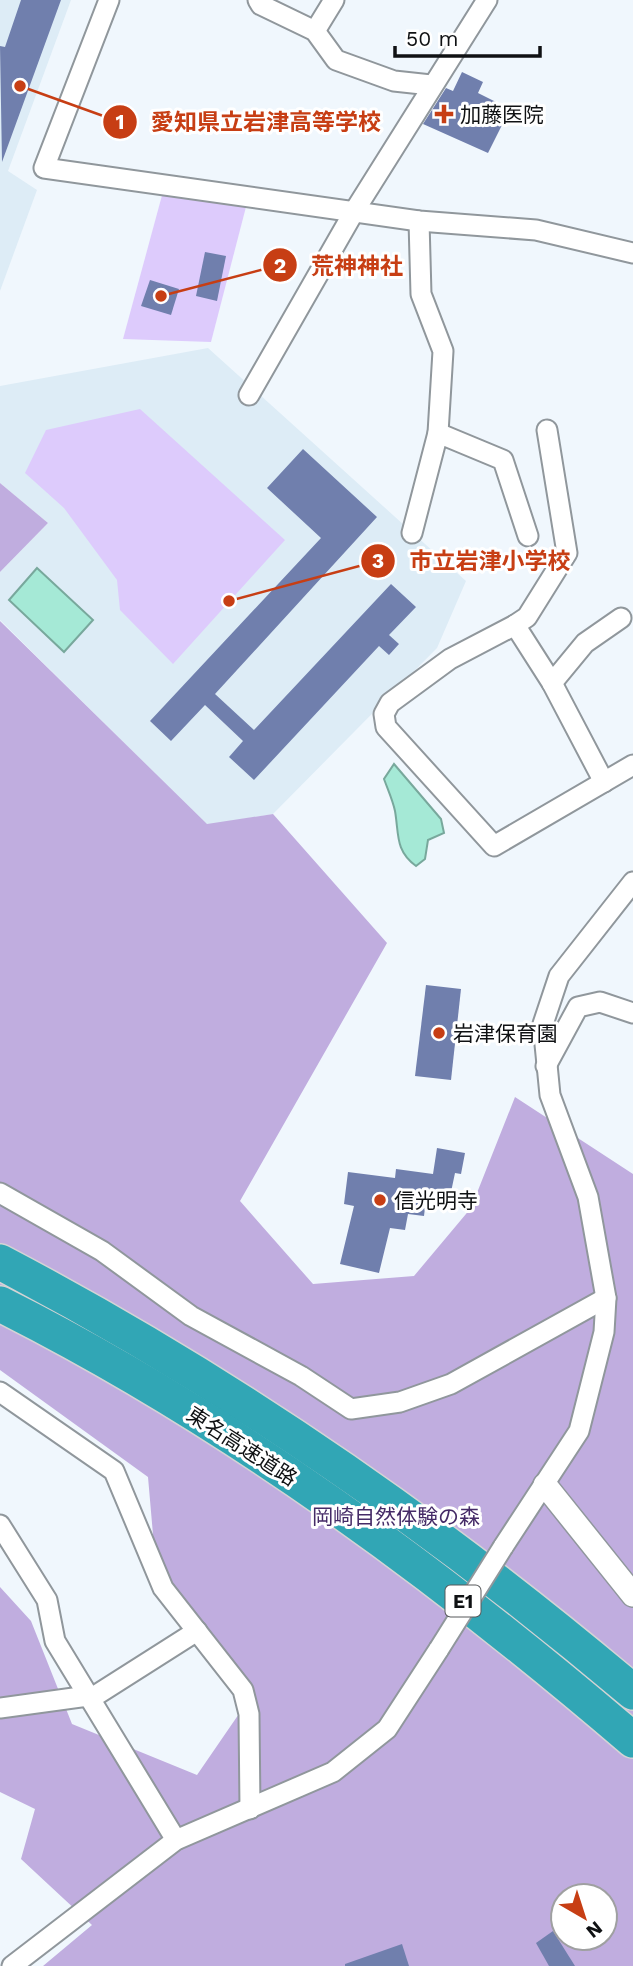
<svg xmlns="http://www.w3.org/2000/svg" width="633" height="1966" viewBox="0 0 633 1966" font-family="'Work Sans','Noto Sans JP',sans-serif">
	<rect width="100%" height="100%" fill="#f0f7fd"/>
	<g fill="#ddecf6">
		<polygon points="0,0 71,0 8,171 37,190 0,291"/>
		<polygon points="208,348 466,581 437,648 273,814 207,825 0,620 0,572 48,523 0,483 0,386"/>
	</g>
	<g fill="#ddcbfc">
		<polygon points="164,188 247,203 211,342 123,339"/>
		<polygon points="140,409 285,540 173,664 120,610 117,580 64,508 25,473 46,430"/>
	</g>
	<g fill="#c0addf" fill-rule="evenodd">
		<polygon points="0,483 48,523 0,572"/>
		<path d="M 0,621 L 207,824 L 273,814 L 387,943 L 240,1201 L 313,1284 L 414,1276 L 471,1208 L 515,1097 L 633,1174 L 633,1966 L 43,1966 L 92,1925 L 21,1859 L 35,1809 L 0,1792 L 0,1587 L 31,1621 L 72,1724 L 197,1775 L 243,1708 L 158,1592 L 148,1477 L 0,1370 ZM 563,1896 L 605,1896 L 605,1938 L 563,1938 Z"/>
	</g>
	<g fill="#a5e9d6" stroke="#78a89c" stroke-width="2">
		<polygon points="37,568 93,620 64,652 9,600"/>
		<path d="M 394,764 L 441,819 L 444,833 L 428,840 L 425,859 L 416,866 C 395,851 399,834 395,811 C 393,801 388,790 384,779 Z"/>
	</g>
	<g fill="#707fad">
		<polygon points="21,0 61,0 2,162 0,46 5,47"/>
		<polygon points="462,72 483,82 478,93 510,109 488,153 423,124 446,88 453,91"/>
		<polygon points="205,252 226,256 217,301 196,296"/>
		<polygon points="150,280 179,289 171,315 141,306"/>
		<polygon points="303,449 377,517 215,694 254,730 391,584 416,607 389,635 399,644 389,655 379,646 254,780 229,757 243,741 205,705 171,741 150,721 321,538 267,488"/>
		<polygon points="426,985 461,989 451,1080 415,1076"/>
		<polygon points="437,1148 465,1153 461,1174 455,1173 451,1192 427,1190 424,1216 408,1214 405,1230 390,1228 379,1273 340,1264 354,1206 344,1204 348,1172 395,1178 396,1169 433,1174"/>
		<polygon points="553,1931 575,1966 549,1966 536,1943"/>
		<polygon points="402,1944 409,1966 345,1966 345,1964"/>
	</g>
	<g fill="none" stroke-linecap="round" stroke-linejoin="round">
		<g stroke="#90979c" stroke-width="23">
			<g id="minor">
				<polyline points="109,0 44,168 419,221 536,230 633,253"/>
				<polyline points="258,0 261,5 315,31 336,60 394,81 431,85"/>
				<polyline points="315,31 334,0"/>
				<polyline points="419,221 421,294 443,351 438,433"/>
				<polyline points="249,395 355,210 487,0"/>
				<polyline points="547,430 567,553 527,617 515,625 552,683 604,782"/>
				<polyline points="412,533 438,433 503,460 528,536"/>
				<polyline points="515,625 450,659 390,703 384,714 386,727 494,846 633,765"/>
				<polyline points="552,683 585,643 621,618"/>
				<polyline points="546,1066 578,1007 600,1002 633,1013"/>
				<polyline points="0,1193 102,1251 191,1316 301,1376 351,1409 400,1402 451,1384 606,1298"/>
				<polyline points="0,1392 114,1471 163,1588 243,1690 249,1714 250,1809"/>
				<polyline points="0,1525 47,1600 55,1641 176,1840"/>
				<polyline points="503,1547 579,1431 604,1332 606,1298 588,1197 550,1095 543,1024 559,976 633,882"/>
				<polyline points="90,1699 197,1631"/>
				<polyline points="0,1708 88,1696"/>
				<polyline points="12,1966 176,1840 333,1772 387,1729 439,1649"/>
			</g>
		</g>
		<g stroke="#90979c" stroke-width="26">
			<polyline id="tertiary" points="545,1485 633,1595"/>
		</g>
		<g stroke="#d4d4d5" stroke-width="38">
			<g id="motorway">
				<path d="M 0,1262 C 227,1381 437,1526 633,1692"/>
				<path d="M 0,1304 C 229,1419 439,1574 633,1740"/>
			</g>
		</g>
		<use href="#minor" stroke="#fff" stroke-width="19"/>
		<use href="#tertiary" stroke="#fff" stroke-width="23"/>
		<use href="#motorway" stroke="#31a6b5" stroke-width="35"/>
		<g stroke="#90979c" stroke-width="23" stroke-linecap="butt">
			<polyline id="minor-bridge" points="439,1649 503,1547"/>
		</g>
		<use href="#minor-bridge" stroke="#fff" stroke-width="19"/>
	</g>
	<g fill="#c73e14" stroke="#fff" stroke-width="2.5">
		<path d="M440.5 103.5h7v7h7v7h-7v7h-7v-7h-7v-7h7z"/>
		<circle cx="439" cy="1033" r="7"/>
		<circle cx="380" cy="1200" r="7"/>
	</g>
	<g text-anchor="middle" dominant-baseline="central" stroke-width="6" stroke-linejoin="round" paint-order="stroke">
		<rect fill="#fff" stroke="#57585a" stroke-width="2" x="445.5" y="1585.5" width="35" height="31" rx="5"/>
		<g font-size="19" font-weight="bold" fill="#0f1113">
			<text x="463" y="1601">E1</text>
		</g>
		<g font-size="21" fill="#0f1113" stroke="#fff" text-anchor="start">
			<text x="460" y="114">加藤医院</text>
			<text x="453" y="1033">岩津保育園</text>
			<text x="394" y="1200">信光明寺</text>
		</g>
		<g font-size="21" fill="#0f1113" stroke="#fff">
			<text transform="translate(242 1446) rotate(33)">東名高速道路</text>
		</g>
		<g font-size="21" fill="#452b67" stroke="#fff">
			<text x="396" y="1516">岡崎自然体験の森</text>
		</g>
	</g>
	<path fill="none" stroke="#c73e14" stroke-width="2.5" d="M20 86L120 122M161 296L280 265M229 601L378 561"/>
	<g fill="#c73e14" stroke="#fff" stroke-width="2.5">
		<circle cx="20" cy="86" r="7"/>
		<circle cx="161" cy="296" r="7"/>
		<circle cx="229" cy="601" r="7"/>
		<circle cx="120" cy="122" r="18"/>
		<circle cx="280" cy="265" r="18"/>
		<circle cx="378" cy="561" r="18"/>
	</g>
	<g font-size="21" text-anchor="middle" font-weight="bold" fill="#fff">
		<text x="120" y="129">1</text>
		<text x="280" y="273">2</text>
		<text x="378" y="568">3</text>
	</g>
	<g font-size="23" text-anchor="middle" font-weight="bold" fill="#c73e14" stroke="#fff" stroke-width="6" stroke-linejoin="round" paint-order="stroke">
		<text x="266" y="130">愛知県立岩津高等学校</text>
		<text x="357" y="274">荒神神社</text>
		<text x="490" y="569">市立岩津小学校</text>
	</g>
	<g transform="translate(584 1917) rotate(141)"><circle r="33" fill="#ffffff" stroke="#9fa0a1" stroke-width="2"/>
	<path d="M0-5L12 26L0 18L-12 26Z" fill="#c73e14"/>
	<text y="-10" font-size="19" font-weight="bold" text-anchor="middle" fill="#0f1113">N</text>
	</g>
	<path d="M395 46v10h145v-10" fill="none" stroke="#0f1113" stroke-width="3.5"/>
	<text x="406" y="46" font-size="21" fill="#0f1113" stroke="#ffffff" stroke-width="5" paint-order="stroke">50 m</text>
</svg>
